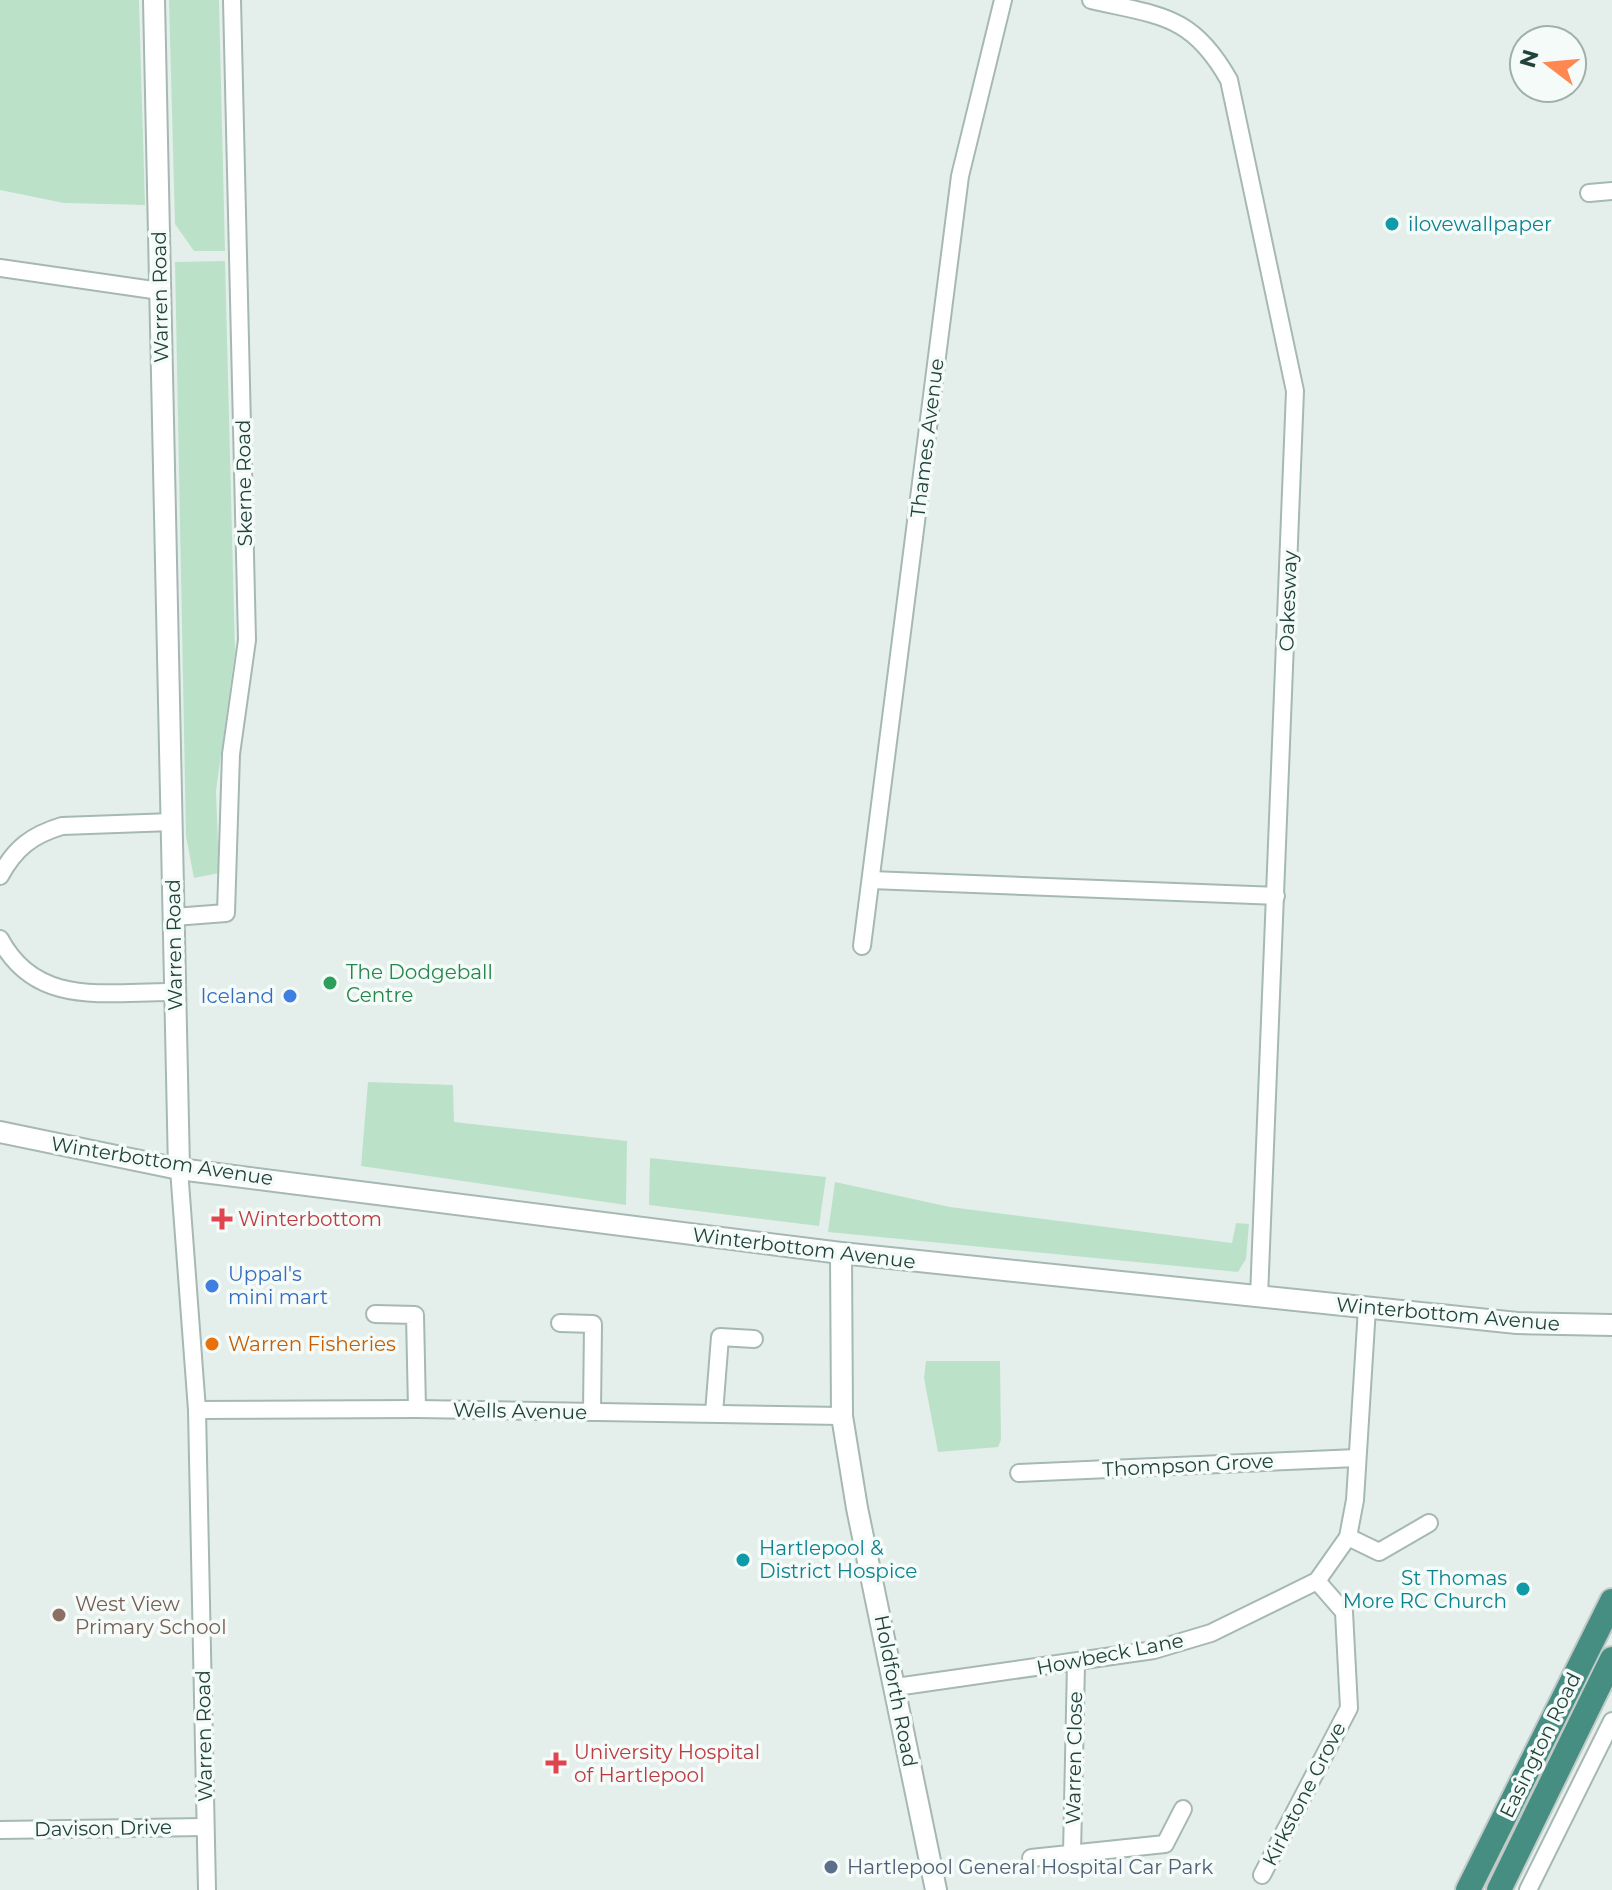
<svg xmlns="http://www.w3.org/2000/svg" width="1612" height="1890" viewBox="0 0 1612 1890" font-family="Montserrat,sans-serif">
	<rect width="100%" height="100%" fill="#e4efeb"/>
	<g fill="#bbe2c8">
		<polygon points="0,0 139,0 145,205 64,203 0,190"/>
		<polygon points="169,0 219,0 225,251 194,251 175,224"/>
		<polygon points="225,261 235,651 216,791 219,873 194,878 186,836 175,262"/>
		<polygon points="368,1082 453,1085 454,1122 627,1141 626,1205 361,1166"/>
		<polygon points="650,1158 826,1177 819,1226 649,1205"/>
		<polygon points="835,1182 950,1207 1232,1243 1236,1223 1249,1224 1246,1259 1238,1272 828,1232"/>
		<polygon points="926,1361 1000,1361 1001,1440 998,1447 938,1452 924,1378"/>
	</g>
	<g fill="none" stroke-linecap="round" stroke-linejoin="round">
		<g stroke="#a6b8b3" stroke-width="20">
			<g id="minor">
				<path d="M 1091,0 C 1160,16 1192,14 1229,80 L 1295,391 L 1259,1297"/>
				<polyline points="1589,193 1612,191"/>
				<polyline points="0,268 160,291"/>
				<path d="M 0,876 C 15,848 32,835 62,826 L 172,822"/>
				<polyline points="871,880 1276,896"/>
				<polyline points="174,917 226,913 231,754 247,640 232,0"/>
				<path d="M 0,939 C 37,1009 108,991 175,992"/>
				<polyline points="862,946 960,176 1003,0"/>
				<polyline points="179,1169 197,1410 207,1890"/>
				<polyline points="375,1314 415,1315 417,1409"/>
				<polyline points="560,1323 593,1324 592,1412"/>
				<polyline points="197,1410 417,1409 842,1416"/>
				<polyline points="714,1413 720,1337 754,1339"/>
				<polyline points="1019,1473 1357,1458"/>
				<polyline points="1348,1537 1379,1552 1429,1523"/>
				<polyline points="896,1687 1154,1650 1211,1633 1317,1581 1348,1537 1355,1500 1367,1308"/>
				<polyline points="0,1830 205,1827"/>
				<polyline points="1072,1854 1076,1663"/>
				<polyline points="1031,1858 1165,1844 1183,1809"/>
				<polyline points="1262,1875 1349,1708 1344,1612 1317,1581"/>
				<polyline points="1528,1890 1612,1721"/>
			</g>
		</g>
		<g stroke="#a6b8b3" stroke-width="24">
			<g id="tertiary">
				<polyline points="154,0 179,1169"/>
				<polyline points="0,1132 179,1169 841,1253 1517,1323 1612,1325"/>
				<polyline points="841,1253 842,1416 857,1508 936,1890"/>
			</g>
		</g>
		<g stroke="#c1cac8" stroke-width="28">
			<g id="trunk">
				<polyline points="1468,1890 1612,1601"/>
				<polyline points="1499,1890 1612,1659"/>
			</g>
		</g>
		<use href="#minor" stroke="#fff" stroke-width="16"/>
		<use href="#tertiary" stroke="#fff" stroke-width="20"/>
		<use href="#trunk" stroke="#468e82" stroke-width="24"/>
	</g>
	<g fill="#0f9aa8" stroke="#f5fbf8" stroke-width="3">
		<circle cx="1392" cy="224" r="8"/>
		<circle cx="743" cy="1560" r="8"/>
		<circle cx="1523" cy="1589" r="8"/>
	</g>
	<circle fill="#2e9e5b" stroke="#f5fbf8" stroke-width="3" cx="330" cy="983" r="8"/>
	<g fill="#3f7fe0" stroke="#f5fbf8" stroke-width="3">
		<circle cx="290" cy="996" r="8"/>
		<circle cx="212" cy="1286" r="8"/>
	</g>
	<g fill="#e0444e" stroke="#f5fbf8" stroke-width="3">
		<path d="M218 1207h8v8h8v8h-8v8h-8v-8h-8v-8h8z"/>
		<path d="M552 1751h8v8h8v8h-8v8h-8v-8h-8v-8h8z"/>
	</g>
	<circle fill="#e8710a" stroke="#f5fbf8" stroke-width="3" cx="212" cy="1344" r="8"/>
	<circle fill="#8d6e63" stroke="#f5fbf8" stroke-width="3" cx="59" cy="1615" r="8"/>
	<circle fill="#5c6f8a" stroke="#f5fbf8" stroke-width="3" cx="831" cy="1867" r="8"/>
	<g text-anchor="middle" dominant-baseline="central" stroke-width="7" stroke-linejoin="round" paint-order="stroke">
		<g font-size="20" fill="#0d838f" stroke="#f5fbf8" text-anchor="start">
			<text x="1408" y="224">ilovewallpaper</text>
			<text x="759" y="1548">Hartlepool &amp;<tspan x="759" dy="23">District Hospice</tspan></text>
			<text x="1507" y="1578" text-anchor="end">St Thomas<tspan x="1507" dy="23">More RC Church</tspan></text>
		</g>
		<g font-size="20" fill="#21433c" stroke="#f5fbf8">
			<text transform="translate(160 297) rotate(-91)">Warren Road</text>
			<text transform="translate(927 438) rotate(-83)">Thames Avenue</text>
			<text transform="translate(244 483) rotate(-91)">Skerne Road</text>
			<text transform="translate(1288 601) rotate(-88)">Oakesway</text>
			<text transform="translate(174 945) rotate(-91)">Warren Road</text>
			<text transform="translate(162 1161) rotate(9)">Winterbottom Avenue</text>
			<text transform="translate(804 1248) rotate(7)">Winterbottom Avenue</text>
			<text transform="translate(1448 1314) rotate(5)">Winterbottom Avenue</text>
			<text transform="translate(520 1411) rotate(1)">Wells Avenue</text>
			<text transform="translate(1188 1465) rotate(-3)">Thompson Grove</text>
			<text transform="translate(1110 1654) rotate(-11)">Howbeck Lane</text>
			<text transform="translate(896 1691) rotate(79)">Holdforth Road</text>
			<text transform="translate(204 1736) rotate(-91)">Warren Road</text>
			<text transform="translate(1540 1745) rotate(-64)">Easington Road</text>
			<text transform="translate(1074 1758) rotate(-89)">Warren Close</text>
			<text transform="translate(1304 1794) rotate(-63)">Kirkstone Grove</text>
			<text transform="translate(103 1828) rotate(-1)">Davison Drive</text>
		</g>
		<g font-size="20" fill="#27864d" stroke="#f5fbf8" text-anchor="start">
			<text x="346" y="972">The Dodgeball<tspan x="346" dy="23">Centre</tspan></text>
		</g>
		<g font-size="20" fill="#366cbe" stroke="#f5fbf8" text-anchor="end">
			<text x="274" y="996">Iceland</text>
			<text x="228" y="1274" text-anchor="start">Uppal's<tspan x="228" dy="23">mini mart</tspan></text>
		</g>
		<g font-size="20" fill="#be3a42" stroke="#f5fbf8" text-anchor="start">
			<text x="238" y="1219">Winterbottom</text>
			<text x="574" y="1752">University Hospital<tspan x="574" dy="23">of Hartlepool</tspan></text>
		</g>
		<g font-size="20" fill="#c56008" stroke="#f5fbf8" text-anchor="start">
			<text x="228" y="1344">Warren Fisheries</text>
		</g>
		<g font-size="20" fill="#785e54" stroke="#f5fbf8" text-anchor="start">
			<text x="75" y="1604">West View<tspan x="75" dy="23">Primary School</tspan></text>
		</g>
		<g font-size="20" fill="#4e5e75" stroke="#f5fbf8" text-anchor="start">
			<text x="847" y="1867">Hartlepool General Hospital Car Park</text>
		</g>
	</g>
	<g transform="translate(1548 64) rotate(286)"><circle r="38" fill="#f5fbf8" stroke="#a0b1ad" stroke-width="2"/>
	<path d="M0-6L14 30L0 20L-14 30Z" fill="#ff8852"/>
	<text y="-12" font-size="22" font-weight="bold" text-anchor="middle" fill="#21433c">N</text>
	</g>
</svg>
